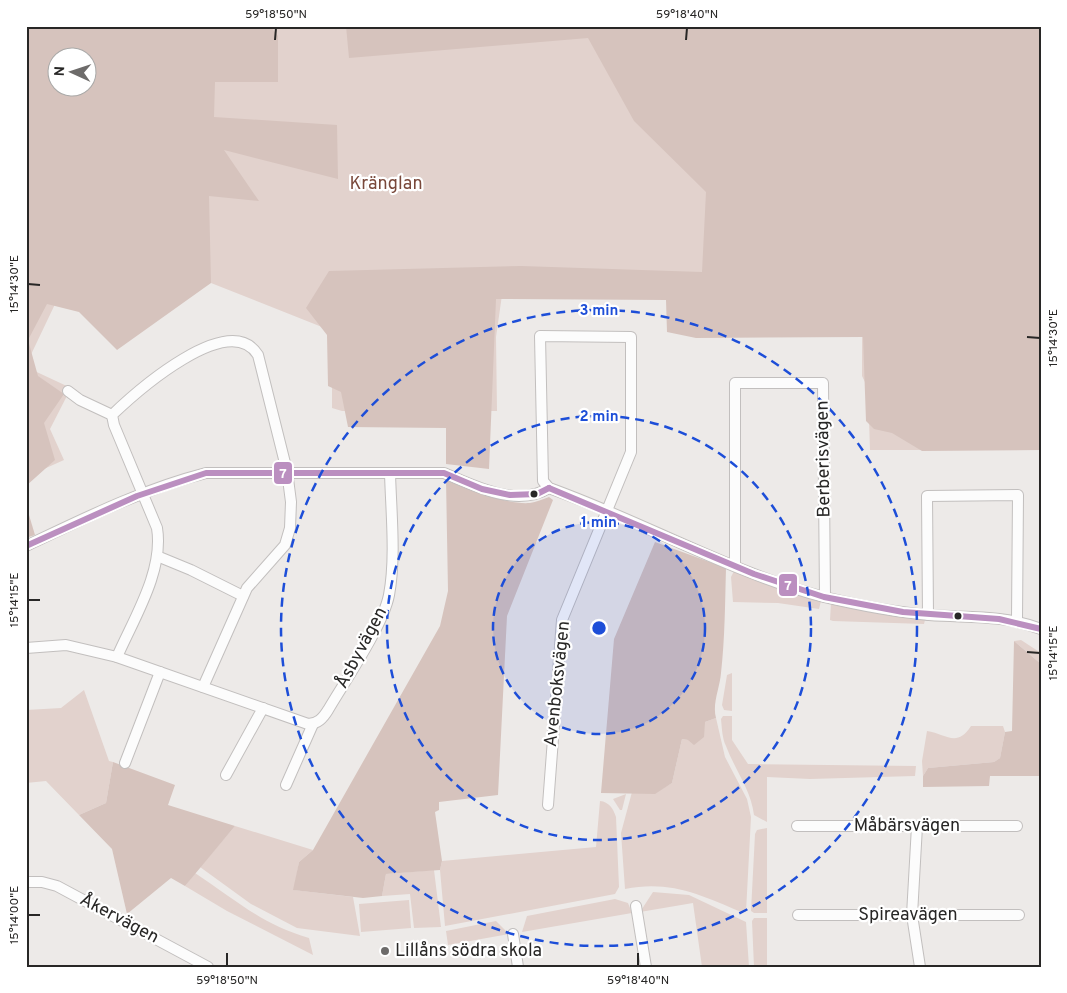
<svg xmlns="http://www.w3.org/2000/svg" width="1067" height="993" viewBox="0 0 1067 993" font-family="Overpass,sans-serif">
	<rect width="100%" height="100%" fill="#edeae8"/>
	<g fill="#e2d2cd" fill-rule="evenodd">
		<path d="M 26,26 L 1041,26 L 1041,450 L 870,450 L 868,388 L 862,376 L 862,335 L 669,288 L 503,288 L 496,337 L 497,411 L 342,411 L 332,408 L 332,331 L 211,283 L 57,300 L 26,365 ZM 58,58 L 88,58 L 88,88 L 58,88 Z"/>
		<polygon points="26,367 71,388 50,429 64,460 26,477"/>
		<polygon points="735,569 821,601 819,609 778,603 733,602 731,577"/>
		<polygon points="831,603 887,615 925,620 924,624 833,621 830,620"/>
		<polygon points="1021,640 1041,653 1041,664 1014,641"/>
		<polygon points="732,673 732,711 724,710 722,705 727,675"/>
		<polygon points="84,690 109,761 113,762 106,803 79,815 46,781 26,783 26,710 61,708"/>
		<path d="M 723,716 L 732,716 L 732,740 L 748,764 L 916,766 L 915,776 L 810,779 L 767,777 L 767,822 L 754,815 C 751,790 735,770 726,746 C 722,738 722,728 721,719 Z"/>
		<path d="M 716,718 L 725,757 L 747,799 L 751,817 L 746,912 L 741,912 C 701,895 670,880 625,889 L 621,833 L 632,792 L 655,793 L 672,783 L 682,739 L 688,740 L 705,722 Z"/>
		<path d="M 971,726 L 1003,726 L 1005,732 L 1000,758 L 994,762 L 928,768 L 923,776 L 922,761 L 927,731 C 946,734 957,748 971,726 Z"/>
		<polygon points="626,794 622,810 620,810 613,799"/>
		<path d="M 600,801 C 609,802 613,808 616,817 L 619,887 L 615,894 L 445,926 L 440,870 L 442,861 L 596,847 Z"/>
		<polygon points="235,826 313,850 299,862 294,890 353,897 360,936 297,928 251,904 200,867"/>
		<polygon points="767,828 767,913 754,913 751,911 755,834 757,830"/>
		<polygon points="434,870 441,927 414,928 410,894 382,896 386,874"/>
		<path d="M 195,873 C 236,900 261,924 309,938 L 313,955 L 227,911 L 185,886 Z"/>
		<polygon points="653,892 689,895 746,922 749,967 702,967 693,903 640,912"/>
		<polygon points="615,899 628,903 632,913 522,932 527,916"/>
		<polygon points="409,900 411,928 361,932 359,904"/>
		<polygon points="754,918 767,918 767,967 754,967 752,921"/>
		<polygon points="496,921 509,934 448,945 446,931"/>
	</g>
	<g fill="#d6c3bd" fill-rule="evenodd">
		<path d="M 26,26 L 270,26 L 278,36 L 278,82 L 215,82 L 214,117 L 337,125 L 338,179 L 224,150 L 259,201 L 209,196 L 211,283 L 117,350 L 79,312 L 47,304 L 28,340 L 38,376 L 64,394 L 44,423 L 55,460 L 26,486 ZM 58,58 L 88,58 L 88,88 L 58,88 Z"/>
		<polygon points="346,26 1041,26 1041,450 922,451 892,433 874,429 866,421 863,337 696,338 667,332 666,300 496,299 489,469 446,464 446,428 348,427 341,392 328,386 327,335 306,308 329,271 521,266 702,272 706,192 634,121 588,38 349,58"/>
		<path d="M 446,479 C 468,488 505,505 530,503 C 536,502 543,499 549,497 L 553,500 L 507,616 L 498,795 L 439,802 L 439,810 L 435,812 L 442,861 L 440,870 L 386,874 L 382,896 L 363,898 L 293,890 L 299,862 L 313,850 L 440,626 L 448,591 Z"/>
		<polygon points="26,505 35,535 26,538"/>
		<path d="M 655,542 L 726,568 C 725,603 725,638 721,673 C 720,687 712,704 716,718 L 705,722 L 704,737 L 694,745 L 688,740 L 682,739 L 672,783 L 655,794 L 601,793 L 614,639 Z"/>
		<polygon points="1014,641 1041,664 1041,776 990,776 989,786 923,787 923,776 928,768 994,762 1000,758 1005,732 1012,731"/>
		<polygon points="113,762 175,785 168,805 235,826 185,886 171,878 127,914 112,849 79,815 106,803"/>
	</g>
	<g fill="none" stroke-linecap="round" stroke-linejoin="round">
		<g stroke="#c2bfbe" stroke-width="12">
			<g id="street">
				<polyline points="68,391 80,400 112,415"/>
				<path d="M 26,546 C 85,518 143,489 206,473 L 444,473 C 475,486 517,508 549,488"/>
				<polyline points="157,556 191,570 243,596"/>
				<polyline points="735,565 735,383 823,383 825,597"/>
				<polyline points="928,615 927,496 1018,495 1017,620"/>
				<path d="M 26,648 L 66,645 L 117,657 L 308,724 C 318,724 323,718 328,710 C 345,681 383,626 389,595 C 396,558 391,511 390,473"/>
				<path d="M 117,657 C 134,618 164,571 157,528 L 114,425 L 112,415 C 136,392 229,309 258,355 L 287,471 L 291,502 L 290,528 L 285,545 L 247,588 L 203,687"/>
				<polyline points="125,763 160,672"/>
				<polyline points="226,775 263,708"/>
				<polyline points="286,785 313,724"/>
				<path d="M 548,805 L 562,620 L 631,452 L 631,337 L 540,336 L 543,481 L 549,488 C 642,521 729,572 824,597 C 858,605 894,612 929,615 C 971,618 1000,614 1041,629"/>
				<polyline points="797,826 1017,826"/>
				<polyline points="917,826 912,915 920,967"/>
				<polyline points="26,882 42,882 57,886 208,967"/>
				<polyline points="636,906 646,967"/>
				<polyline points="798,915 1019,915"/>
				<polyline points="513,934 518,967"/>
			</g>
		</g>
		<use href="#street" stroke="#fcfcfc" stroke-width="10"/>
		<g stroke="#fff" stroke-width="10">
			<g id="bus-1">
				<polyline points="549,488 754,574 824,597 903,612 999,619 1041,629"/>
				<polyline points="26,546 137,496 206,473 444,473 482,489 510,495 537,494 549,488"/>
			</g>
		</g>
		<use href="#bus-1" stroke="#bb8fc0" stroke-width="6"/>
	</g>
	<path fill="none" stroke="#282726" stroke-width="2" d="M 275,40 L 276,28M 686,40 L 687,28M 28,284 L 40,285M 1027,337 L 1040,338M 28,600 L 40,600M 1027,652 L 1040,653M 28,915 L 40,915M 227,966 L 227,953M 638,966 L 638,953"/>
	<circle cx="599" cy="628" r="106" fill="#1d4ed8" fill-opacity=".12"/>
	<g fill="none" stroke="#1d4ed8" stroke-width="2.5" stroke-dasharray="9 6">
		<circle cx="599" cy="628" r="106"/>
		<circle cx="599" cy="628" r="212"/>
		<circle cx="599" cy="628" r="318"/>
	</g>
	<g fill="#282726" stroke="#fff" stroke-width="2">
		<circle cx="534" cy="494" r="4.5"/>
		<circle cx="958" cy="616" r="4.5"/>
	</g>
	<circle fill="#6d6b6a" stroke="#fff" stroke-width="2" cx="385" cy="951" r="5"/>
	<g text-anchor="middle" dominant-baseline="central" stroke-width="4.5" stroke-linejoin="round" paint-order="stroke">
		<g font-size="18" fill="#79483a" stroke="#fff">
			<text x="386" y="184">Kränglan</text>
		</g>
		<g font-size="18" fill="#282726" stroke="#fff">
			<text transform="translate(824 459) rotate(-91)">Berberisvägen</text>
			<text transform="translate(362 648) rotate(-62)">Åsbyvägen</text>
			<text transform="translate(558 684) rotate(-84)">Avenboksvägen</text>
			<text x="907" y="826">Måbärsvägen</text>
			<text x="908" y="915">Spireavägen</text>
			<text transform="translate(119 919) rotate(28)">Åkervägen</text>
		</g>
		<g font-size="18" fill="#282726" stroke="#fff" text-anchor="start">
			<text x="395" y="951">Lillåns södra skola</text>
		</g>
	</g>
	<circle cx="599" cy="628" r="8" fill="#1d4ed8" stroke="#fff" stroke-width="2.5"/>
	<g font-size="15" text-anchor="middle" font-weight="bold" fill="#1d4ed8" stroke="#fff" stroke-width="4.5" stroke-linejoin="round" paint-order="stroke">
		<text x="599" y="315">3 min</text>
		<text x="599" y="421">2 min</text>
		<text x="599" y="527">1 min</text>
	</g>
	<g stroke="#fff" stroke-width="2">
		<rect x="273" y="461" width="20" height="24" rx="5" fill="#bb8fc0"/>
		<rect x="778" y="573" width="20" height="24" rx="5" fill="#bb8fc0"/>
	</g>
	<g font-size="14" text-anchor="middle" font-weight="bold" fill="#fff">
		<text x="283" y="478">7</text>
		<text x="788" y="590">7</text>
	</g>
	<rect width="1067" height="993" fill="none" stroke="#ffffff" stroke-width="55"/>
	<g transform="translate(72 72) rotate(273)"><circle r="24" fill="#ffffff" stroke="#a9a9a8"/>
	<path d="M0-4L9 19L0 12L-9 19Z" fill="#6d6b6a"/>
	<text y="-8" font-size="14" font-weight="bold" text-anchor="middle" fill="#282726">N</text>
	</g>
	<rect x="28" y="28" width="1012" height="938" fill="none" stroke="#282726" stroke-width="2"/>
	<g font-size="12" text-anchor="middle" fill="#282726">
		<text x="276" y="18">59°18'50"N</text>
		<text x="687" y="18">59°18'40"N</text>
		<text transform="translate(14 284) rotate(-90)" y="4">15°14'30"E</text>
		<text transform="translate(1053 338) rotate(-90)" y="4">15°14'30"E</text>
		<text transform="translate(14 600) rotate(-90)" y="4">15°14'15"E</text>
		<text transform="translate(1053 653) rotate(-90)" y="4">15°14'15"E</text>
		<text transform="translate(14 915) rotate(-90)" y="4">15°14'00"E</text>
		<text x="227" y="984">59°18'50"N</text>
		<text x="638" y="984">59°18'40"N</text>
	</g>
</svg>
